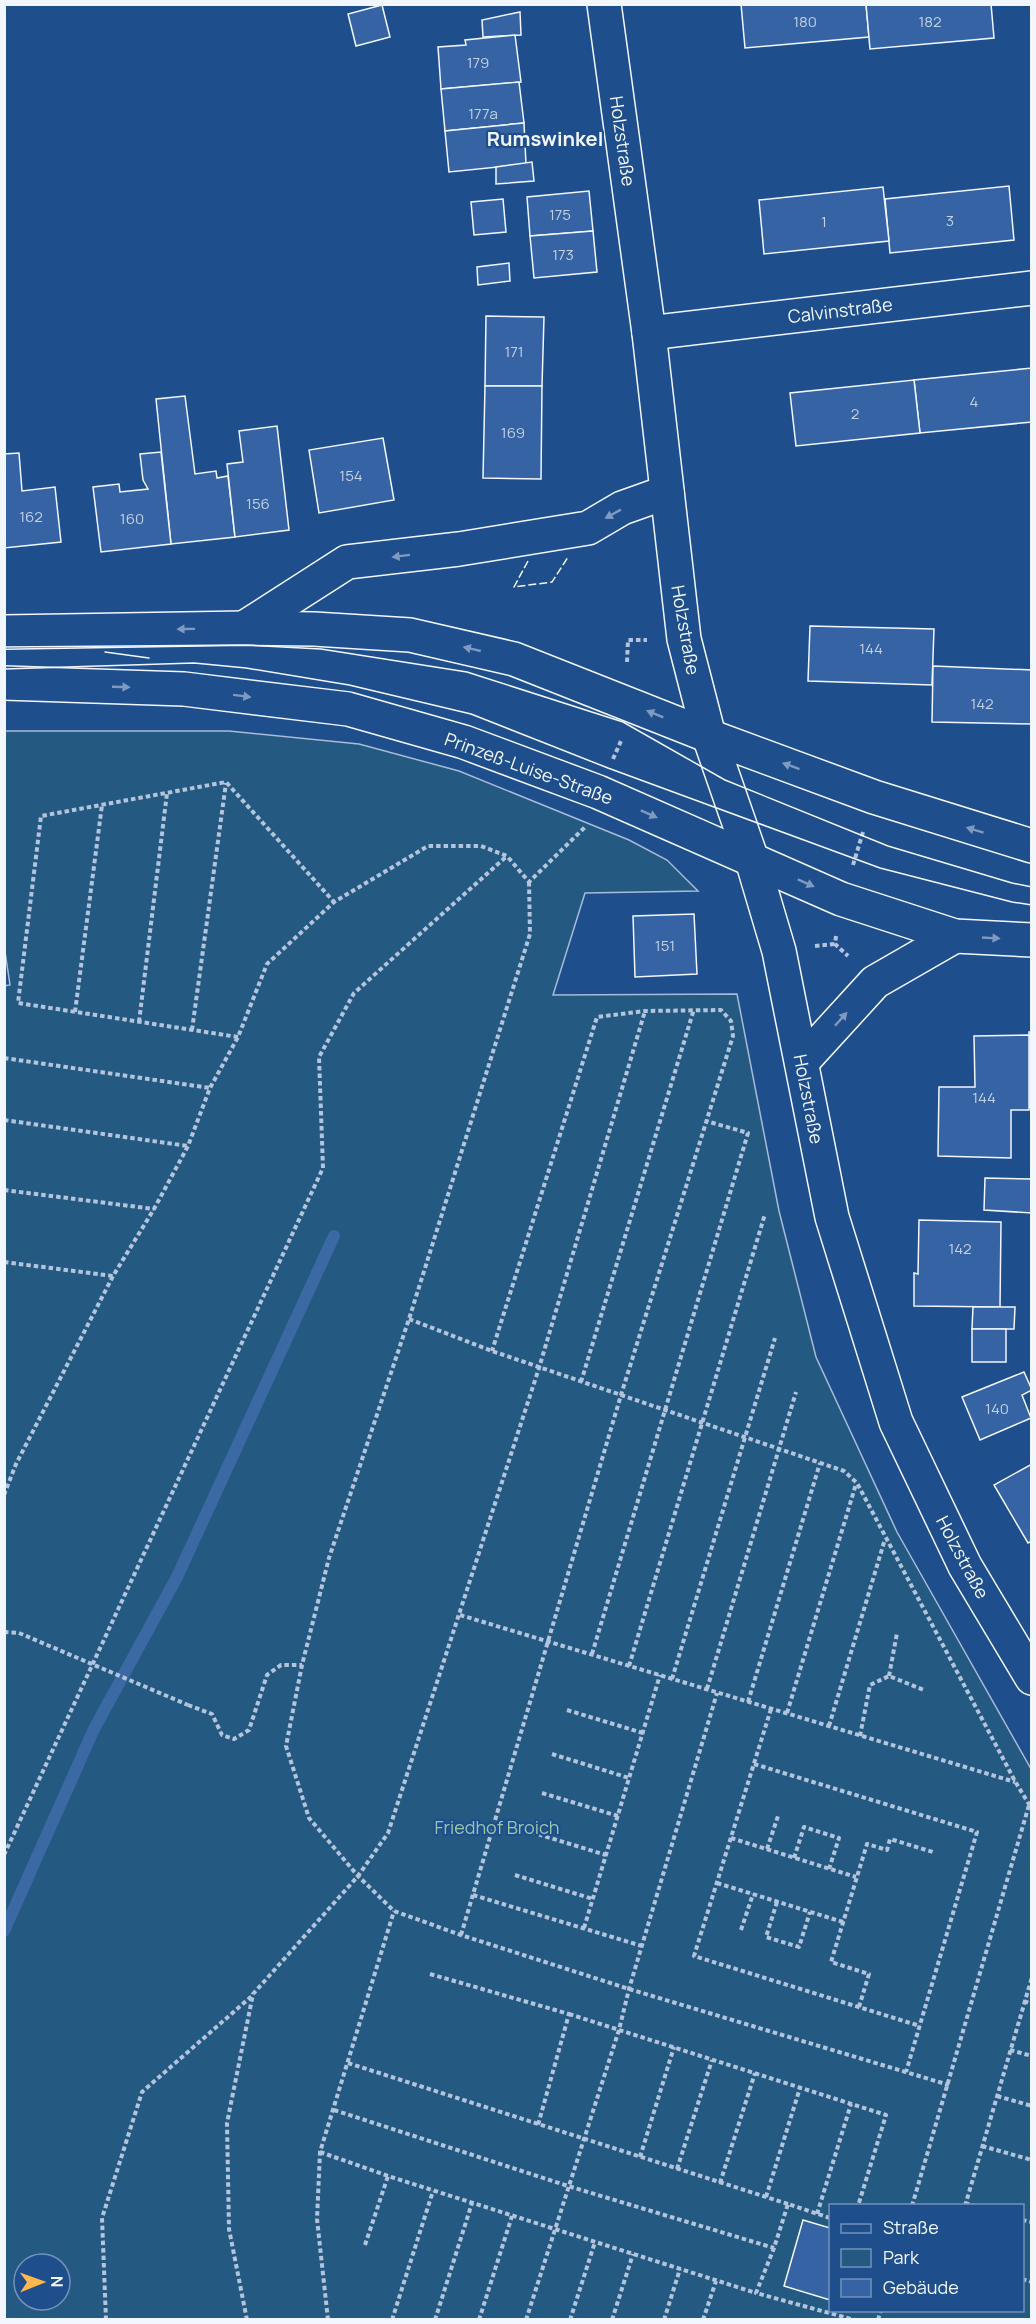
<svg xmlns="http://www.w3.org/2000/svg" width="1036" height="2324" viewBox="0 0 1036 2324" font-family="Manrope,sans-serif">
	<rect width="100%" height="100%" fill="#1f4e8c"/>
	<path fill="#245a82" stroke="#a8bbd7" stroke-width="1.5" fill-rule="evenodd" d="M 5,731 L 229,731 L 359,744 L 459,771 L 629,840 L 667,860 L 698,891 L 585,893 L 553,995 L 737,994 L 779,1211 L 816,1357 L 897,1532 L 1031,1769 L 1031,2319 L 5,2319 L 4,986 L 10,985 L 4,945 ZM 830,2206 L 1022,2206 L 1022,2310 L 830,2310 ZM 24,2264 L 60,2264 L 60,2300 L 24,2300 Z"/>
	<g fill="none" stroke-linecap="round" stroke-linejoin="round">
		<polyline stroke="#3b69a3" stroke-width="12" points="4,1931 94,1729 177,1577 334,1236"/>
	</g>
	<g fill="#3563a3" stroke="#f2f6ff" stroke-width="1.5">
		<polygon points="741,4 866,4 869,37 745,48"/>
		<polygon points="866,4 991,4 994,38 870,49"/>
		<polygon points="382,5 390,37 356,46 348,14"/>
		<polygon points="520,12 521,35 483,37 482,20"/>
		<polygon points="515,35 521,82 441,89 438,47 466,45 465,40"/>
		<polygon points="519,82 524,123 445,131 441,89"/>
		<polygon points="524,123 526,164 449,172 445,131"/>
		<polygon points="532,162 534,181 496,184 496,167"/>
		<polygon points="1009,186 1014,240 890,253 885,199"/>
		<polygon points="883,187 889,241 764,254 759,200"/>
		<polygon points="589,191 593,231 530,236 527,197"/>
		<polygon points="503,199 506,232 474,235 471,202"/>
		<polygon points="593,231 597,272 534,278 530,236"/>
		<polygon points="509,263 510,281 478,285 477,267"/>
		<polygon points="486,316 544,317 542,386 485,386"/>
		<polygon points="1032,368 1032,422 920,433 914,380"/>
		<polygon points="914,380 920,433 796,446 790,393"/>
		<polygon points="485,386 542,386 541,479 483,478"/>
		<polygon points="185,396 195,474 216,471 217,478 228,476 235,537 171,544 156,399"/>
		<polygon points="277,426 289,530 235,537 227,464 243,462 239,431"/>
		<polygon points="383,438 394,500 319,513 309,450"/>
		<polygon points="161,452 171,544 101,552 93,487 119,484 120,492 148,489 143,480 140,454"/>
		<polygon points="19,453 22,491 55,487 61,542 4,548 4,454"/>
		<polygon points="810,626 934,629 932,685 808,681"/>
		<polygon points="933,666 1032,670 1032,724 932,722"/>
		<polygon points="694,914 697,974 635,977 633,916"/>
		<rect x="1029" y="1032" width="3" height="75"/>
		<polygon points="1029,1035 1029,1110 1011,1110 1011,1158 938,1156 939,1087 975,1087 974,1036"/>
		<polygon points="985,1178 1032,1179 1032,1213 984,1210"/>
		<polygon points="919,1220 1001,1222 1000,1307 914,1306 914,1273 918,1274"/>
		<polygon points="973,1307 1015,1307 1014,1329 972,1329"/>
		<rect x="972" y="1329" width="34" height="33"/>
		<polygon points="1024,1372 1032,1390 1022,1395 1031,1418 980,1440 962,1397"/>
		<polygon points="1032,1464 1032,1541 1028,1543 994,1485"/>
		<polygon points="803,2220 830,2228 830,2300 784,2286"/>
	</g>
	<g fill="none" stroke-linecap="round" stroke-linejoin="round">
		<g stroke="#f2f6ff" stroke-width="36">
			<g id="minor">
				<polyline points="604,4 649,333 684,639 709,736 752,860 779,951 832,1217 896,1422 965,1566 1032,1678"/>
				<polyline points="649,333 1032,288"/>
				<polyline points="244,628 347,562 459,549 588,528 622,508 667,492"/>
				<polyline points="802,1062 875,982 955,936"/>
			</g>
		</g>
		<g stroke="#f2f6ff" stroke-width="36">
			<g id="secondary">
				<polyline points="4,632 244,628 314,629 410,635 514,659 709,736 874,797 1032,846"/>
				<polyline points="4,683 184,689 348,709 464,742 598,792 841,899 955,936 1032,940"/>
			</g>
		</g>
		<g stroke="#b3c4dc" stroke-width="4" stroke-dasharray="4.5 3" stroke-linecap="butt">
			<polyline points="627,662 628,640 647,640"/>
			<polyline points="613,759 621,741"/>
			<polyline points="853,865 863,832"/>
			<polyline points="529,882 530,934 409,1319 329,1558 302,1665 286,1746 309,1818 358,1876 394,1911 461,1935 629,1989 949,2085"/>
			<polyline points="836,936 835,944 848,956"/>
			<polyline points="815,946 835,944"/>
			<polyline points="75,1012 102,805"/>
			<polyline points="139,1022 167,793"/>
			<polyline points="192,1030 226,783"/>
			<polyline points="238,1037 18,1003 41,816 226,782 334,902"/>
			<polyline points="4,1058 210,1088"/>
			<polyline points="4,1120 188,1146"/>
			<polyline points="4,1190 154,1209"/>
			<polyline points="4,1262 113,1276"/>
			<polyline points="409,1319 492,1351 844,1471 857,1483 1016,1783 1032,1809"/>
			<polyline points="581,1382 694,1009"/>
			<polyline points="4,1495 16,1464 113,1276 154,1209 188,1146 210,1088 238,1037 267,964 334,902 428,846 481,846 507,856 529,882 586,826"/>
			<polyline points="460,1615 1015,1782"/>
			<polyline points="4,1632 19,1633"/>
			<polyline points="592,1654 748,1133 706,1121"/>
			<polyline points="629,1666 765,1214"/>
			<polyline points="889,1676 897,1633"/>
			<polyline points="672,1679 775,1338"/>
			<polyline points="707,1689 796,1392"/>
			<polyline points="748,1702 820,1463"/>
			<polyline points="188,1705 212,1714 222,1735 234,1739 249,1730 267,1675 281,1665 302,1665"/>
			<polyline points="771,1709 694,1956 920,2026"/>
			<polyline points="567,1710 643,1733"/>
			<polyline points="787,1713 856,1484"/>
			<polyline points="829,1726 885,1539"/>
			<polyline points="860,1736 870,1685 889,1676 924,1690"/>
			<polyline points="552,1754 629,1778"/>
			<polyline points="754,1764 977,1832 906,2072"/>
			<polyline points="542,1793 618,1816"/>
			<polyline points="531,1832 606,1855"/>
			<polyline points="731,1838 856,1877"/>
			<polyline points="767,1849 778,1816"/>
			<polyline points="4,1855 323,1168 319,1057 354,993 507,856"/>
			<polyline points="794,1858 804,1827 839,1838 829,1869"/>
			<polyline points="515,1875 593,1899"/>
			<polyline points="717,1883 843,1922"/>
			<polyline points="473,1895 642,1946"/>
			<polyline points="777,1902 766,1937 799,1947 810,1912"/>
			<polyline points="584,1928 660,1675"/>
			<polyline points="741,1930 753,1894"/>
			<polyline points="461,1935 621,1395 733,1036 731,1021 721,1010 645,1011 597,1017 492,1351"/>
			<polyline points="430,1974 569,2014 538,2125"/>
			<polyline points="1024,2001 1032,2004"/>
			<polyline points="859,2007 869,1974 831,1962 867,1844 887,1850 890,1839 933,1852"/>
			<polyline points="569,2014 886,2115 858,2206"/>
			<polyline points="1010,2050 1032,2056"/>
			<polyline points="348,2063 788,2204"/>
			<polyline points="997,2096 1032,2106"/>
			<polyline points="334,2110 568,2186 774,2248"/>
			<polyline points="982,2146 1032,2160"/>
			<polyline points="320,2152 388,2176 756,2293"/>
			<polyline points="640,2157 674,2047"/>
			<polyline points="677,2169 712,2060"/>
			<polyline points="720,2183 755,2073"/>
			<polyline points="766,2197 800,2088"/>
			<polyline points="965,2203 975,2206"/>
			<polyline points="912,2206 1029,1805"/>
			<polyline points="965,2206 1032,1977"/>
			<polyline points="817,2214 851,2104"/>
			<polyline points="830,2218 788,2204 774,2248 756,2293 855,2320"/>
			<polyline points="1022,2220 1032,2222"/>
			<polyline points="365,2245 388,2176"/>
			<polyline points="1022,2279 1032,2282"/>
			<polyline points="106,2320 102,2218 142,2092 253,1995"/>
			<polyline points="247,2320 229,2229 227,2123 253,1994 358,1876 388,1833 539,1368 645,1011"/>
			<polyline points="328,2320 317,2219 320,2152 394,1911"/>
			<polyline points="392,2320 433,2191"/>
			<polyline points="435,2320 472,2203"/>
			<polyline points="479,2320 512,2216"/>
			<polyline points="526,2320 619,2030 629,1989 717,1693"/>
			<polyline points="570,2320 595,2242"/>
			<polyline points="612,2320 633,2254"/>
			<polyline points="664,2320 680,2269"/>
			<polyline points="703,2320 716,2281"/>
			<polyline points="878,2320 881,2310"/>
		</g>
		<use href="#minor" stroke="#1f4e8c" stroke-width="33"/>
		<use href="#secondary" stroke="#1f4e8c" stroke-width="33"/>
		<g stroke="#f2f6ff" stroke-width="1.5">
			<polyline points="4,647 247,645 321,649 467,672 623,722 725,780 888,846 1012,883 1032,887"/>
			<polyline points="105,652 149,658"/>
			<polyline points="4,669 194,663 246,668 349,685 471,714 608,768 880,868 1012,902 1032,905"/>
		</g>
		<polyline stroke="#b3c4dc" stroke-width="4" stroke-dasharray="4.5 3" stroke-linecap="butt" points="19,1633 188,1705"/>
		<polyline stroke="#f2f6ff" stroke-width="1.5" stroke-dasharray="8 3" stroke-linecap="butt" points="528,561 514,587 552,582 568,557"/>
	</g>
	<defs><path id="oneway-solid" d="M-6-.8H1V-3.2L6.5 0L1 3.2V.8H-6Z" transform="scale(1.5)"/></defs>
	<g fill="#7e9ac0">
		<use href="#oneway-solid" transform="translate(613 514) rotate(151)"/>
		<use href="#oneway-solid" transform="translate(401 556) rotate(173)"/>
		<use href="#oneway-solid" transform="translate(186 629) rotate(179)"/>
		<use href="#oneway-solid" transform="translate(472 649) rotate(-167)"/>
		<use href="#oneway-solid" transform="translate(121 687) rotate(2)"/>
		<use href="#oneway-solid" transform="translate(242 696) rotate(7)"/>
		<use href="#oneway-solid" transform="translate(655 714) rotate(-158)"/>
		<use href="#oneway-solid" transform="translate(791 766) rotate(-160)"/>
		<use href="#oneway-solid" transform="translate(649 814) rotate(24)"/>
		<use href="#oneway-solid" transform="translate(975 830) rotate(-163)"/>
		<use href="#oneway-solid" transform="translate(806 883) rotate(24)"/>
		<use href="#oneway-solid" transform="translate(991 938) rotate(3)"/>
		<use href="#oneway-solid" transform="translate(841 1019) rotate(-48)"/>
	</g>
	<g text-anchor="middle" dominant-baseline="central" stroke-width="4.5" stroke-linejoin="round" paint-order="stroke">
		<g font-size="15" fill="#c3d1e8">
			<text x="805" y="21">180</text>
			<text x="930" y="21">182</text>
			<text x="478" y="62">179</text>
			<text x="483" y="113">177a</text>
			<text x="560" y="214">175</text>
			<text x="950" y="220">3</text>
			<text x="824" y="221">1</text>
			<text x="563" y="254">173</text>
			<text x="514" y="351">171</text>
			<text x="974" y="401">4</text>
			<text x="855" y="413">2</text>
			<text x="513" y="432">169</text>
			<text x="351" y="475">154</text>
			<text x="258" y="503">156</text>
			<text x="31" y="516">162</text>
			<text x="132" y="518">160</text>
			<text x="871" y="648">144</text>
			<text x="982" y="703">142</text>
			<text x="665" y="945">151</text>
			<text x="984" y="1097">144</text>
			<text x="960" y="1248">142</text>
			<text x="997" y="1408">140</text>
		</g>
		<g font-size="18" fill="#f2f6ff" stroke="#1f4e8c">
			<text transform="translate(623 141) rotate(82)">Holzstraße</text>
			<text transform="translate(840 310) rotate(-7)">Calvinstraße</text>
			<text transform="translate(686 630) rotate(80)">Holzstraße</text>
			<text transform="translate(529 768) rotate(20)">Prinzeß-Luise-Straße</text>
			<text transform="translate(809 1099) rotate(79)">Holzstraße</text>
			<text transform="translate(963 1557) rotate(62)">Holzstraße</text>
		</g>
		<g font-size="18" fill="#97c8a6" stroke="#1f4e8c">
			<text x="497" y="1827">Friedhof Broich</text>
		</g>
		<g font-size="20" font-weight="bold" fill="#f2f6ff" stroke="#1f4e8c">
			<text x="545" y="138">Rumswinkel</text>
		</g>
	</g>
	<rect width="1036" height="2324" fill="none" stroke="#f2f6ff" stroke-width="12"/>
	<rect x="829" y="2204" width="195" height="108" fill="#1f4e8c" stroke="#7391ba" stroke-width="1.5"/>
	<rect x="841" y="2224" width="30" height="9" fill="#1f4e8c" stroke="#7391ba" stroke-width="1.5"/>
	<text x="883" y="2234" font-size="18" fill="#f2f6ff">Straße</text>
	<rect x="841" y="2249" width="30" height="18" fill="#245a82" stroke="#7391ba" stroke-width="1.5"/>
	<text x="883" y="2264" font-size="18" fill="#f2f6ff">Park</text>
	<rect x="841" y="2279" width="30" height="18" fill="#3563a3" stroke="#7391ba" stroke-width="1.5"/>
	<text x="883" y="2294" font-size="18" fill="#f2f6ff">Gebäude</text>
	<g transform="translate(42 2282) rotate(89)"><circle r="28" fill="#1f4e8c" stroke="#7391ba" stroke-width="1.5"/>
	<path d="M0-4.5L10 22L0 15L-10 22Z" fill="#ffb74d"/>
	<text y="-9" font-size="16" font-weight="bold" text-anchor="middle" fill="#f2f6ff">N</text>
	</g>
</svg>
